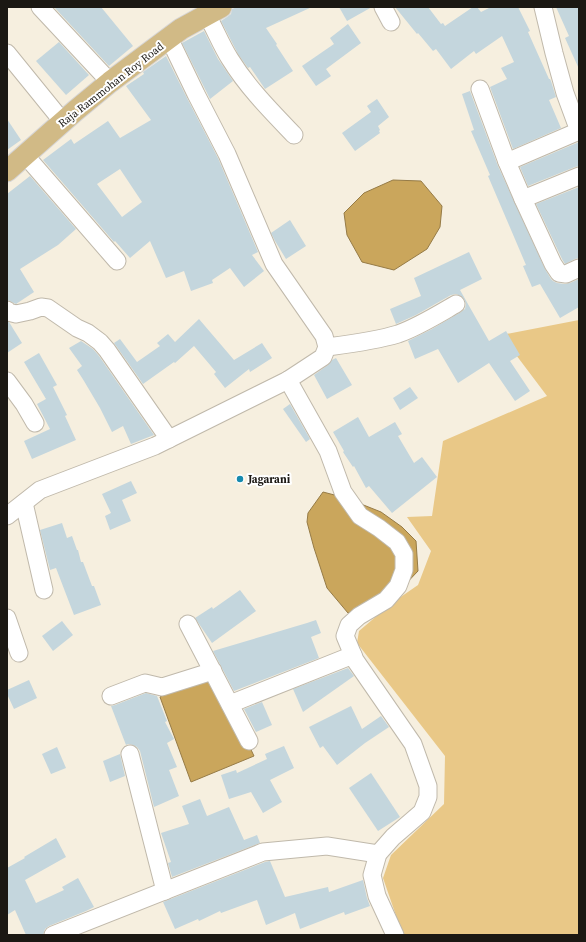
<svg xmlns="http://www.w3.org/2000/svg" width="586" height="942" viewBox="0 0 586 942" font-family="'Source Serif 4',serif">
	<rect width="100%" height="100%" fill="#f6efdf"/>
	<polygon fill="#e9c887" points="579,320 579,935 405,935 401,930 383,878 391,855 444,804 445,756 357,643 359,631 392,603 418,585 431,551 407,517 432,516 443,441 547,396 501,335"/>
	<g fill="#caa65c" stroke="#967b46">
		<polygon points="393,180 421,181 442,206 440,227 427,249 394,270 362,262 347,235 344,213 364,193"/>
		<polygon points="323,492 346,498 381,512 402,527 416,541 418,571 398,592 360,609 348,613 327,588 314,548 307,522 308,513"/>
		<polygon points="197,674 212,680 225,695 254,756 191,782 160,697"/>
	</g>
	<g fill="#c4d6dd" fill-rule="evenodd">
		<polygon points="54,7 101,7 133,46 109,66"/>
		<polygon points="237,7 312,7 266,28 277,44 276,45 293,71 265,89 250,67 248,68 238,54 221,21 227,17 231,14 232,9"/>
		<polygon points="339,7 372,7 347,21"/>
		<polygon points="395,7 428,7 441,24 443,23 445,26 473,7 477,7 481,12 491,7 518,7 530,31 528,32 549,79 550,79 551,81 556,97 549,100 561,128 513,149 490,87 507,79 501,68 514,62 502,36 476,54 474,51 451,69 436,49 433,51 418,33 417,34"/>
		<polygon points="556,7 579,7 579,69 565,38 569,36"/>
		<polygon points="348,24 361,43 326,69 331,76 316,86 302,66 334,44 330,38"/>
		<polygon points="204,31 218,59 233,81 210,99 182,43"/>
		<polygon points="59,42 89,75 66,95 36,61"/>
		<path d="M 166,56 L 187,98 L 218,158 L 258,252 L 252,255 L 264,271 L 244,287 L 230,268 L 212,280 L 213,283 L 191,291 L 184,271 L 166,278 L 150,241 L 130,258 L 115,241 L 114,242 L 43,160 L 71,139 L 74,144 L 108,121 L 120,138 L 151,120 L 126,86 L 144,74 L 143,72 ZM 120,169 L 142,202 L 122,217 L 97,184 Z"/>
		<polygon points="470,91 498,166 545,269 551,279 553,281 557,283 565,284 570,283 579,279 579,307 560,318 540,284 532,287 523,266 526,265 488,176 490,175 471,131 474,130 462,94"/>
		<polygon points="377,99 389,117 378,126 380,130 379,131 380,133 355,151 342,133 371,112 367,106"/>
		<polygon points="7,119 21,140 7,150"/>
		<polygon points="579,142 579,166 575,167 528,186 520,167"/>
		<polygon points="30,176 76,229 58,245 20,269 34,292 16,304 7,300 7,194"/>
		<polygon points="579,187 579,258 575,259 565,264 562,259 536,204"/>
		<polygon points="290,220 306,246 286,259 275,241 271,233"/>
		<polygon points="469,252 482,279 460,290 489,341 506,331 520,355 510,361 530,391 515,401 489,363 458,383 438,349 415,359 408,341 432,329 461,312 465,309 466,304 464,299 461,296 456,294 451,295 416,315 396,324 390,309 421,296 414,278"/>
		<polygon points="199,319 234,360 262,343 272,358 250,372 249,369 225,388 214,374 216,372 194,346 175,363 174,362 143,384 114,343 120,339 137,362 160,346 157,343 168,334 175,342"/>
		<polygon points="7,322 9,322 22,343 7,353"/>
		<polygon points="81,341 93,349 99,356 154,435 131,444 123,426 112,432 100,408 84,381 77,370 82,366 69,348"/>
		<polygon points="39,353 57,385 53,387 67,415 65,416 76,440 32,459 24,441 50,429 37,404 46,399 24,362"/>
		<polygon points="336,358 352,385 327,399 314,375 328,365 332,360"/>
		<polygon points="410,387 418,398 400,410 393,398"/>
		<polygon points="290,404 310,439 306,442 283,409"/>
		<polygon points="358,417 369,437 395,422 402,434 398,436 414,463 422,457 437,477 392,513 369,486 366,488 354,466 353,467 343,452 344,451 333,432"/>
		<polygon points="131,481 137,493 122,500 131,521 110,530 105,516 111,513 102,494"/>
		<polygon points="62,523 67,538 72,536 77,550 78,550 81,562 83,562 92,586 94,586 101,605 74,615 56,568 50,570 40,530"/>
		<polygon points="240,590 256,611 212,643 195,618 212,607 213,609"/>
		<polygon points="316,620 321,633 311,637 319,658 234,691 213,651 307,623"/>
		<polygon points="62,621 73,635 53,651 42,636"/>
		<polygon points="348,668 354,676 303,712 293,689"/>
		<polygon points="29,680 37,698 14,709 7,694 7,690"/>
		<polygon points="146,693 157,696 167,721 165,722 174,739 167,743 177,767 169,770 179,796 154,807 140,751 137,747 133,745 128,744 126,745 111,706 115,705"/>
		<polygon points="262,702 272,725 256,732 244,709"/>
		<polygon points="351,706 362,729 381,716 389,727 365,743 337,765 323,746 320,748 309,727"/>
		<polygon points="284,746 294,768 270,780 282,802 263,813 251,792 229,799 221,775 236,770 237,773 267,759 265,754"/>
		<polygon points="57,747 66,768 51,774 42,754"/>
		<polygon points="120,754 125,776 110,782 103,761"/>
		<polygon points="371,773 400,817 378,831 349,788"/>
		<polygon points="200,799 207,816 229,807 244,840 257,835 260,843 172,877 168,863 171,862 161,833 189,824 182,806"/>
		<polygon points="56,838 66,857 25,880 36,903 64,890 62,887 78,878 94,907 86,911 49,926 45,929 43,935 26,935 15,910 7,915 7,868 25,858 24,857"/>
		<polygon points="270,861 285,897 328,887 329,892 363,880 367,898 370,906 345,915 344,912 300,929 295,913 266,925 257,900 221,913 220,911 199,921 198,919 175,929 163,902 265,862"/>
	</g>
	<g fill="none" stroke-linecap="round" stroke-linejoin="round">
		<g stroke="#c0b9ab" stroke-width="19">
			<g id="minor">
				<polyline points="40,7 110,82"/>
				<polyline points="383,7 391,22"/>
				<polyline points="543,7 554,53 565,93 579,131"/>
				<path d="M 207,15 C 215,29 221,45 230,59 C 248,88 271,111 294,135"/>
				<polyline points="7,53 63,122"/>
				<polyline points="480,89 507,162 523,199 579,176"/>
				<polyline points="25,155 117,261"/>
				<polyline points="507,162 579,131"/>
				<polyline points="523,199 553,264 559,273 566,274 579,268"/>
				<polyline points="7,310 8,312 16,314 30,311 41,307 48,308 77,328 88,333 100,342 107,350 169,439"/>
				<path d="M 327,347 C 350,344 375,341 398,334 C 418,327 437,315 456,304"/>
				<polyline points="288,380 328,451 343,492 360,516 379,528 397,542 404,554 404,570 398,586 386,600 359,616 349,625 345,636 355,660 413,744 428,786 428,797 422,812 393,837 378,854 372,875 377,896 395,935"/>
				<polyline points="7,381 24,404 35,423"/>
				<polyline points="24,503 44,590"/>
				<polyline points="7,516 40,490 155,446 288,380 323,357 327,347 324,336 274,264 227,154 196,94 169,38"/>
				<polyline points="7,618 19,653"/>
				<polyline points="188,624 249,741"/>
				<polyline points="111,696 145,683 162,687 213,671"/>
				<polyline points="230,704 353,655"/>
				<polyline points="130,754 165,891"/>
				<polyline points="53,935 263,852 327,846 378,854"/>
			</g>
		</g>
		<g stroke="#d6d5d5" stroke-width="23">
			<polyline id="major" points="7,171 75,111 110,82 181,29 221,7"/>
		</g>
		<use href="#minor" stroke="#fff" stroke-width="17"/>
		<use href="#major" stroke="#d1ba86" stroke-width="21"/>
	</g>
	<circle fill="#168aae" stroke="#fff" stroke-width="1.5" cx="240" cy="479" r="4"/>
	<g text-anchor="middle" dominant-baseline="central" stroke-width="4" stroke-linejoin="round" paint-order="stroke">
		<g font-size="11" fill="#1b1813" stroke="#fff">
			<text transform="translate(111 85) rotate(-38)">Raja Rammohan Roy Road</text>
		</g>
		<g font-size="11" font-weight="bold" fill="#1b1813" stroke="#fff" text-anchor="start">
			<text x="248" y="479">Jagarani</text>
		</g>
	</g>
	<rect width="586" height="942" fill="none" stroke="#1b1813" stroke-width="16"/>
</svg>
